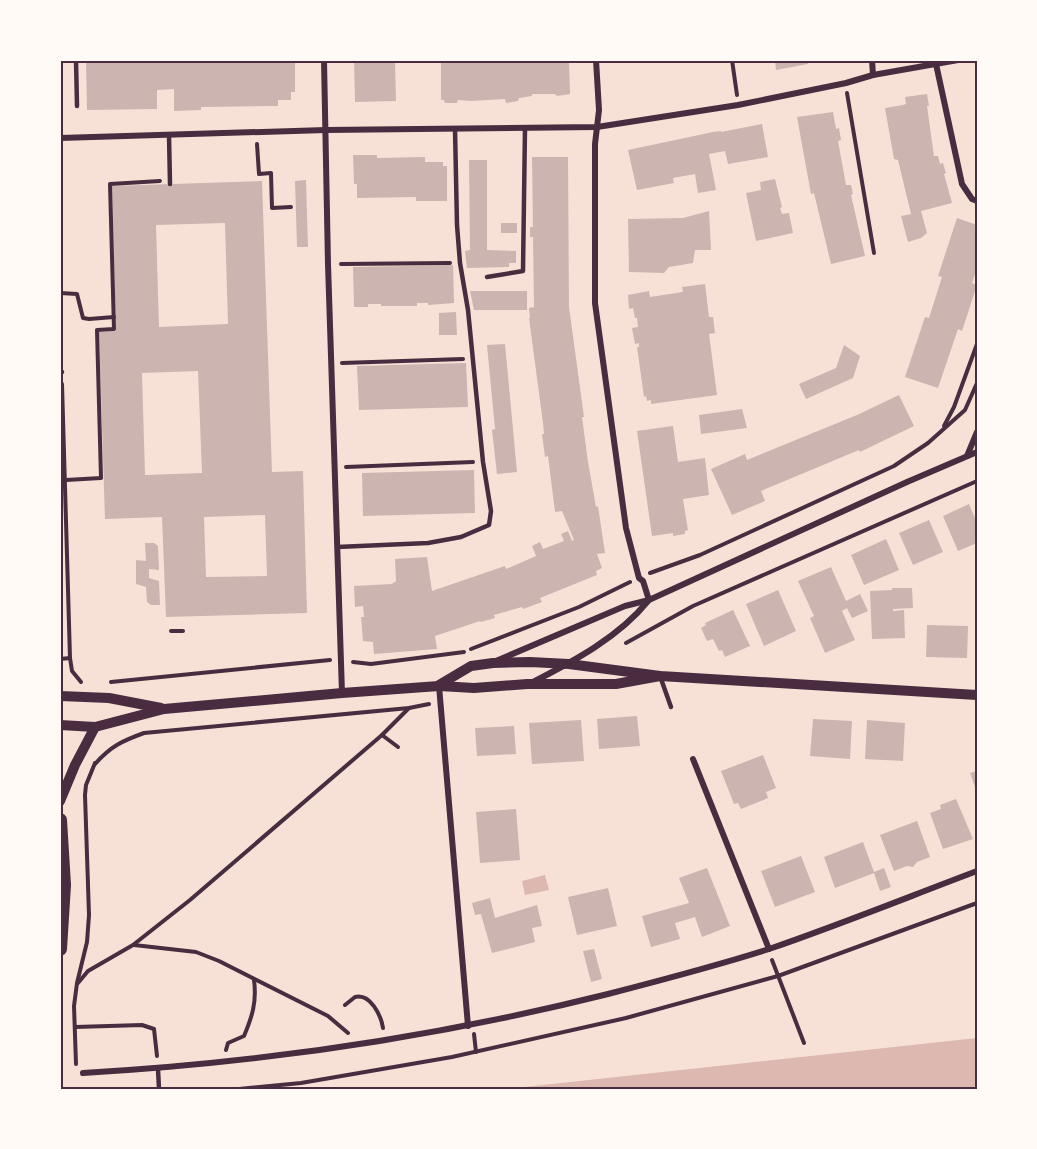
<svg xmlns="http://www.w3.org/2000/svg" width="1037" height="1149" viewBox="0 0 1037 1149" font-family="'Fira Sans',sans-serif">
	<rect width="100%" height="100%" fill="#f7e1d7"/>
	<g fill="#dcb8b0">
		<polygon points="545,875 549,890 525,895 522,881"/>
		<polygon points="977,1038 977,1089 505,1089"/>
	</g>
	<g fill="#ccb4b1" fill-rule="evenodd">
		<polygon points="86,60 295,60 295,92 291,92 291,100 278,100 278,106 201,107 201,110 174,111 174,89 157,90 157,109 87,110"/>
		<polygon points="354,60 395,60 396,101 355,102"/>
		<polygon points="441,60 569,60 570,94 557,96 555,94 532,94 532,96 519,98 518,101 506,103 505,99 471,101 458,100 457,103 445,103 444,100 441,100"/>
		<polygon points="775,60 808,60 808,64 776,70"/>
		<polygon points="927,94 929,106 927,106 934,156 938,156 940,164 943,163 946,173 944,174 952,203 921,211 927,233 921,238 908,242 901,216 911,214 898,160 894,159 885,108 903,105 906,104 905,97"/>
		<polygon points="833,112 836,129 839,128 841,140 838,141 846,185 851,185 853,194 851,195 865,256 831,264 814,193 811,194 797,117"/>
		<polygon points="762,124 768,157 728,164 725,151 709,154 716,190 698,193 695,174 673,178 674,183 637,190 628,150 713,132 721,131 721,132"/>
		<polygon points="353,155 377,155 377,158 425,157 425,162 443,162 443,166 447,166 447,201 416,201 416,197 357,198 357,184 354,184"/>
		<polygon points="532,157 568,157 569,307 584,417 582,417 588,462 596,507 598,506 605,553 597,554 602,568 596,571 597,575 540,598 542,602 523,609 522,607 494,615 495,618 481,622 480,621 435,636 437,649 374,654 373,642 363,641 361,617 364,617 363,606 355,607 354,586 392,584 396,581 395,559 427,557 432,591 505,566 506,569 536,556 532,546 540,542 543,549 564,541 561,534 568,531 572,541 574,540 562,511 555,512 548,456 545,457 542,434 544,434 543,423 529,318 530,318 529,308 534,307 533,237 530,237 530,227 533,227"/>
		<polygon points="469,160 487,160 487,250 516,251 516,263 509,263 509,267 467,268 465,251 470,250"/>
		<polygon points="775,179 782,207 780,208 782,214 789,213 793,233 756,241 746,193 761,190 760,182"/>
		<polygon points="306,180 308,247 297,247 295,181"/>
		<path d="M 262,181 L 272,472 L 303,471 L 307,613 L 166,617 L 162,517 L 105,519 L 99,332 L 116,331 L 112,186 ZM 225,223 L 228,324 L 159,327 L 156,225 ZM 198,371 L 202,473 L 145,475 L 142,373 ZM 265,515 L 267,576 L 206,577 L 204,517 Z"/>
		<polygon points="709,211 711,250 695,250 693,263 669,267 664,273 629,272 628,219 683,218"/>
		<polygon points="957,218 977,225 977,268 972,283 977,285 962,331 958,329 938,388 905,377 925,317 929,318 942,277 938,276"/>
		<rect x="501" y="223" width="16" height="10"/>
		<polygon points="453,265 454,303 428,305 428,303 417,303 417,306 381,306 381,304 368,304 368,307 354,307 353,267"/>
		<polygon points="705,284 709,317 713,317 715,333 709,334 717,395 651,404 651,400 647,401 646,396 644,397 637,347 639,347 639,343 635,344 632,328 638,327 637,318 635,318 633,308 629,309 628,295 649,291 650,297 683,292 682,287"/>
		<polygon points="470,291 527,291 527,310 474,310"/>
		<polygon points="456,312 457,335 439,335 439,313"/>
		<polygon points="505,344 517,472 497,474 492,430 495,429 487,345"/>
		<polygon points="844,345 860,356 853,378 806,399 799,384 836,368"/>
		<polygon points="466,363 468,407 359,410 357,366"/>
		<polygon points="899,395 914,426 860,452 859,450 761,491 765,501 732,515 711,469 745,454 747,460 857,415"/>
		<polygon points="742,409 747,428 701,434 699,415"/>
		<polygon points="673,426 678,462 705,458 709,495 683,499 688,530 685,531 685,534 673,536 673,533 652,536 637,431"/>
		<polygon points="474,470 475,513 363,516 362,473"/>
		<polygon points="969,504 977,523 977,543 958,551 943,516"/>
		<polygon points="929,520 943,552 913,565 899,533"/>
		<polygon points="886,539 899,570 864,585 851,555"/>
		<polygon points="145,543 154,543 158,546 159,570 149,569 149,578 159,581 160,605 151,605 147,602 146,587 136,584 136,560 146,561"/>
		<polygon points="831,567 846,601 860,594 868,611 852,618 847,608 842,611 855,640 825,653 810,618 814,616 798,581"/>
		<polygon points="892,588 912,588 913,608 893,609 893,611 904,610 905,638 872,639 870,591 892,590"/>
		<polygon points="778,590 796,631 764,646 746,604"/>
		<polygon points="733,610 750,646 725,657 722,650 719,651 713,639 707,641 701,628 706,625 705,623"/>
		<polygon points="927,625 968,626 967,658 926,657"/>
		<polygon points="637,716 640,746 599,749 597,719"/>
		<polygon points="813,719 852,721 850,759 810,756"/>
		<polygon points="581,720 584,761 532,764 529,723"/>
		<polygon points="867,720 905,723 903,761 865,759"/>
		<polygon points="514,726 516,754 477,756 475,728"/>
		<polygon points="763,755 776,788 766,792 768,798 741,809 738,803 734,804 721,771"/>
		<polygon points="977,771 977,793 970,773"/>
		<polygon points="956,799 973,839 943,849 930,813 941,809 940,805"/>
		<polygon points="516,809 520,860 480,863 476,812"/>
		<polygon points="917,821 930,857 917,862 913,867 907,866 894,871 880,835"/>
		<polygon points="863,842 874,872 884,868 891,887 880,891 874,873 835,888 824,857"/>
		<polygon points="801,856 815,892 775,907 761,871"/>
		<polygon points="707,868 730,926 702,937 695,917 675,923 680,939 651,947 642,916 689,903 679,878"/>
		<polygon points="608,888 617,926 577,935 568,897"/>
		<polygon points="490,898 495,918 537,905 542,926 532,928 535,942 492,953 481,914 475,915 472,903"/>
		<polygon points="594,949 602,979 591,982 583,951"/>
	</g>
	<g fill="none" stroke-linecap="round" stroke-linejoin="round">
		<g stroke="#4a2c40" stroke-width="4">
			<polyline points="732,60 737,95"/>
			<polyline points="847,93 874,253"/>
			<polyline points="257,144 259,174 271,173 272,208 291,207"/>
			<polyline points="341,264 450,263"/>
			<polyline points="60,293 77,294 83,318 89,319 114,317"/>
			<polyline points="60,327 61,361"/>
			<polyline points="342,363 463,359"/>
			<polyline points="62,384 70,658 72,671 81,682"/>
			<polyline points="944,426 954,407 977,344"/>
			<polyline points="346,467 473,462"/>
			<polyline points="66,480 101,478 97,330 114,329 110,184 160,181"/>
			<polyline points="650,573 700,555 894,466 928,443 965,410 977,383"/>
			<polyline points="171,631 183,631"/>
			<polyline points="626,643 693,606 977,481"/>
			<polyline points="471,649 579,607 630,582"/>
			<polyline points="60,659 70,658"/>
			<polyline points="353,662 371,664 464,652"/>
			<polyline points="111,682 330,660"/>
			<polyline points="382,735 398,747"/>
			<path d="M 95,764 C 111,746 122,741 144,733 L 409,708 L 429,704"/>
			<polyline points="134,945 196,952 219,961 328,1016 348,1033"/>
			<polyline points="772,960 804,1043"/>
			<polyline points="78,983 88,971 133,945 190,900 382,735 409,708"/>
			<path d="M 345,1005 L 355,997 C 370,993 381,1015 383,1028"/>
			<polyline points="75,1027 142,1025 154,1029 157,1056"/>
			<polyline points="474,1034 476,1052"/>
			<path d="M 226,1050 L 228,1043 L 244,1036 C 252,1017 257,1002 254,980"/>
			<polyline points="76,1064 74,1006 77,983 87,942 89,915 85,795 86,785 95,763"/>
			<polyline points="239,1089 301,1083 452,1057 626,1018 778,976 977,903"/>
		</g>
		<g stroke="#4a2c40" stroke-width="4.5">
			<polyline points="76,60 77,106"/>
			<polyline points="169,135 170,184"/>
			<polyline points="487,277 523,271 525,128"/>
			<polyline points="60,372 62,372"/>
			<polyline points="337,547 428,543 461,537 489,525 491,511 483,462 468,310 460,263 457,225 455,129"/>
			<polyline points="660,676 671,707"/>
			<polyline points="158,1069 159,1089"/>
		</g>
		<g stroke="#4a2c40" stroke-width="6">
			<polyline points="324,60 328,264 342,693"/>
			<polyline points="596,60 599,110 595,144 595,303 626,528 639,578 643,581 649,600"/>
			<polyline points="872,60 873,75"/>
			<polyline points="936,64 962,184 972,199 977,201"/>
			<polyline points="60,138 326,130 597,127 738,105 846,83 873,75 958,60"/>
			<polyline points="967,456 977,432"/>
			<polyline points="496,661 625,606 649,600 907,482 977,452"/>
			<path d="M 533,682 C 574,661 619,637 648,601"/>
			<polyline points="439,686 468,1026"/>
			<polyline points="693,759 769,949"/>
			<path d="M 83,1073 C 261,1063 436,1037 608,994 C 662,980 716,966 769,949 C 839,925 908,897 977,871"/>
		</g>
		<g stroke="#4a2c40" stroke-width="10">
			<polyline points="439,685 471,666 493,663 530,662 569,664 660,676 977,695"/>
			<polyline points="60,696 109,698 161,708"/>
			<polyline points="60,725 95,727 164,709 342,693 439,686 474,688 527,684 616,684 660,676"/>
			<polyline points="60,801 75,765 95,727"/>
		</g>
		<polyline stroke="#4a2c40" stroke-width="14" points="60,820 64,885 60,949"/>
	</g>
	<rect width="1037" height="1149" fill="none" stroke="#fffaf5" stroke-width="123"/>
	<rect x="62" y="62" width="914" height="1026" fill="none" stroke="#4a2c40" stroke-width="2"/>
</svg>
